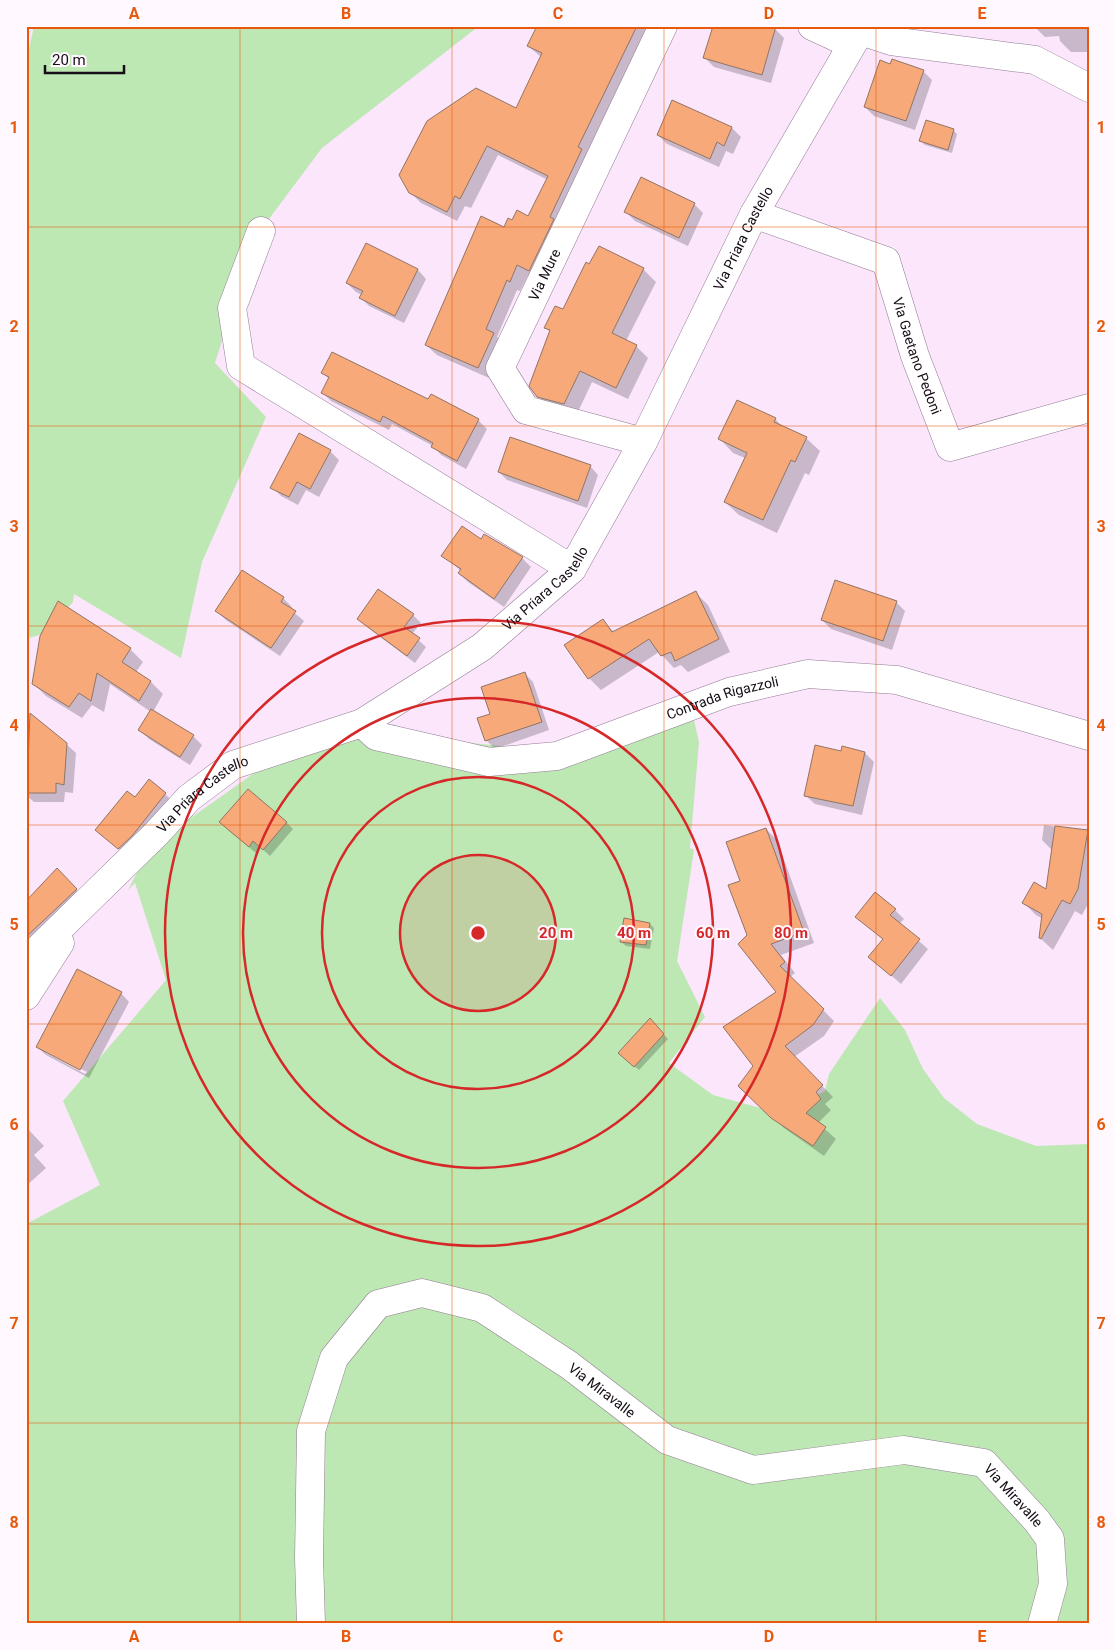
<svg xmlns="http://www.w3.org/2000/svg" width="1115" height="1650" viewBox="0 0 1115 1650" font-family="Roboto,sans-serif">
	<rect width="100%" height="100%" fill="#fbe6fc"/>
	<g fill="#bde8b3">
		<polygon points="34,26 479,26 322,148 254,239 215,363 266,417 202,562 181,658 74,594 73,602 45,633 26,639 26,63"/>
		<polygon points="691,707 699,742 690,848 694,850 677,961 705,1017 669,1063 713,1095 782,1114 825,1091 829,1074 880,998 905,1030 923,1069 944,1098 977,1124 1036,1146 1089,1144 1089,1624 26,1624 26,1224 100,1185 63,1101 166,980 135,883 128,890 151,846 257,771 388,727 393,724 421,737 517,748 557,744"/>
	</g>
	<g fill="#0003" fill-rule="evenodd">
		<polygon points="587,26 651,26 539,280 528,275 520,291 517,290 497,337 504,344 489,378 437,355 426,345 513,222 529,218 548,180 498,155 471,208 465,206 457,221 421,203 410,192 517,110 541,57 528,46"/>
		<polygon points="1034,26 1089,26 1089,52 1071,52 1060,41 1059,36 1045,37"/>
		<polygon points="775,29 784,38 771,83 714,67 705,58"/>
		<polygon points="891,65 923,71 932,80 915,130 874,116 865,107"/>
		<polygon points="673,101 732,128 741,137 733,154 726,151 719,167 667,144 658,135"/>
		<polygon points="953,130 957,134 952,153 925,145 921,141"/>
		<polygon points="694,204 703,213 688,246 635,221 626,212"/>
		<polygon points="366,245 418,270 426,279 404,323 369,306 361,298 362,295 356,292 347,283"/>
		<polygon points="643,269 656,282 626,341 636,346 648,358 628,399 592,382 576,416 550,408 537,395 550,332 546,328 563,311"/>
		<polygon points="323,373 429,401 478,420 487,429 466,469 441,455 433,446 392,424 389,430 331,401 322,392 329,379"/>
		<polygon points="775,419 783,427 806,438 820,451 809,475 805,473 777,533 739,515 725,502 745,458 733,453 720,439"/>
		<polygon points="330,451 339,460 319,497 306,490 298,505 281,496 272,487"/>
		<polygon points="590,466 598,475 587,508 507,480 499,472"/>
		<polygon points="481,540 522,558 531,567 504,607 468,582 459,573 461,571 443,555"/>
		<polygon points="243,571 283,598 292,607 291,610 304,621 280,656 226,620 217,611"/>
		<polygon points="378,590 413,615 421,623 412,634 426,647 415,663 367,627 359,619"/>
		<polygon points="696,593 708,605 730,652 688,672 681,665 674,668 659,652 601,690 589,678 603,621 614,632"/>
		<polygon points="896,602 905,611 892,650 831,629 822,620"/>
		<polygon points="59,603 130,649 143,662 136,672 151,682 163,694 153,712 193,736 202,745 190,765 149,739 140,730 151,712 110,684 104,712 92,705 82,718 46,696 33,683"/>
		<polygon points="525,674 533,682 549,730 495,749 486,740 492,714"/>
		<polygon points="66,744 76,753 73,793 65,792 64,802 34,802 26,795 26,765 29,765"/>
		<polygon points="842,752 865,753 874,762 862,815 815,804 805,795"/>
		<polygon points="165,794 174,803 128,857 97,830 135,799"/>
		<polygon points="1089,818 1089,902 1082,915 1075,911 1053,950 1040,938 1043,919 1036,915 1024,903 1047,891 1053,851 1042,840 1044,825 1086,831"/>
		<polygon points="286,822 293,829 270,856 260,847 256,853 227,829"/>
		<polygon points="766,829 777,840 814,943 781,955 795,973 790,977 834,1021 824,1036 794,1057 833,1097 825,1104 831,1110 818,1123 836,1139 824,1156 784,1128 740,1085 754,1066 778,992 748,936 742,881"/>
		<polygon points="57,869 84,898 26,952 26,903"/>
		<polygon points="895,910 904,919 899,924 928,949 901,984 870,957 884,940 857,917"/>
		<polygon points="625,919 650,924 654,928 650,949 626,946 621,942"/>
		<path d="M 121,993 L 129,1002 L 89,1078 L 46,1055 L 37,1047 ZM 46,1051 L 87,1072 L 85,1074 L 46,1053 Z"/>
		<polygon points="650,1020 668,1039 639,1070 624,1057"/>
		<polygon points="26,1127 44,1146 34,1155 46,1168 26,1186"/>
	</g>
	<g fill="#f7a97a" stroke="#927463">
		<polygon points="537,26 637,26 578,147 582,149 550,217 554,219 529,271 517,265 510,282 507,280 486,329 494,333 478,368 425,345 481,216 504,227 508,218 512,220 517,210 528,216 548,176 487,146 460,199 455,196 447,212 409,193 399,175 427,121 476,88 516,108 542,53 527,46"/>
		<polygon points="713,26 776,26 762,75 703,58"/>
		<polygon points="892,59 924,70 906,121 864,107 880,60 890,64"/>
		<polygon points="672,100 732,127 724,146 717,142 710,159 657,135"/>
		<polygon points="926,120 954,129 948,150 919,141"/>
		<polygon points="641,177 695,203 679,238 624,212"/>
		<polygon points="366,243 418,269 395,316 359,298 363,291 346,283"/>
		<polygon points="599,246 644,268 612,333 637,345 616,388 580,371 564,404 537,397 529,386 550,330 544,328 555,306 563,309 586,262 589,264"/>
		<polygon points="332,352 428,399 431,394 479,419 457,461 431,447 433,443 383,416 380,422 321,393 329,377 321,373"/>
		<polygon points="737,400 776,418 774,422 807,437 795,462 791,460 763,520 724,502 747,453 718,439"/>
		<polygon points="299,433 331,450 310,489 297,482 289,497 270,488"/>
		<polygon points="510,437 591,465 578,501 498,472"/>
		<polygon points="462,526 481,539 484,534 523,557 494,599 458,573 461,569 441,556"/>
		<polygon points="242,570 284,597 281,602 296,611 271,648 215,611"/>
		<polygon points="835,580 897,601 883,641 821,620"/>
		<polygon points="378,589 414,614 404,627 420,638 407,656 357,619"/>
		<polygon points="696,591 719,639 675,661 671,652 661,656 649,639 588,679 564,645 603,619 612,632"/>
		<polygon points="58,601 131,648 122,662 151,681 139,701 97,673 91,701 79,693 69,707 32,684 40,636"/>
		<polygon points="525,672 542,722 485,741 477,718 490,714 481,687"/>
		<polygon points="151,709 194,735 180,757 138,730"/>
		<polygon points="30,713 67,743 64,785 56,783 56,793 26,793 26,764 28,764"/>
		<polygon points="815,745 841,751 842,746 865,752 853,806 804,796"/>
		<polygon points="149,779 166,793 132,836 118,849 95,830 127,791 135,797"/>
		<polygon points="248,789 287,822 263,850 253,841 249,847 219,822"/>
		<polygon points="1055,826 1088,830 1078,889 1070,904 1062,900 1041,939 1039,938 1042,914 1022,903 1034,882 1046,889"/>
		<polygon points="766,828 804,932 771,944 785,962 780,966 824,1009 813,1025 785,1046 823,1085 816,1092 821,1099 806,1113 826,1127 813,1146 771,1118 738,1086 753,1066 723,1027 776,992 738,944 747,935 728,885 740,881 726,842"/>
		<polygon points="57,868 77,889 26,937 26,901"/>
		<polygon points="875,892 896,909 890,915 920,939 891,976 868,957 883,939 855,917"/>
		<polygon points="624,918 650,923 646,945 620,942"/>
		<polygon points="77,969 122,992 80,1070 36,1047"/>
		<polygon points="650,1018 664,1034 634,1067 618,1053"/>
	</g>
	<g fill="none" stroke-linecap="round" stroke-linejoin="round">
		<g stroke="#927b94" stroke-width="29">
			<g id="minor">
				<polyline points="812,26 851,44"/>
				<polyline points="861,31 891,41 1035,60 1089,88"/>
				<path id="s1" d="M 754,214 L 886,261 L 915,356 L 950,447 L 1089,408"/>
				<polyline points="261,231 232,308 241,366 572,569"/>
				<path id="s2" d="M 643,442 L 526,410 L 500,368 L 663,26"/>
				<path id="s3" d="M 362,723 L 376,736 L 489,762 L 557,756 L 729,692 L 808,674 L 897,680 L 1089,736"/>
				<path id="s4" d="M 26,961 L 156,834 L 189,798 L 233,765 L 362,723 L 482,647 L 572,569 L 643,442 L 754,214 L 863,26"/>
				<polyline points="26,996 60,943"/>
				<path id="s5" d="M 311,1624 L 309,1558 L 311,1431 L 334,1358 L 378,1304 L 422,1293 L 482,1308 L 569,1365 L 667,1440 L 753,1470 L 904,1450 L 984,1463 L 1037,1521 L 1050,1539 L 1053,1584 L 1042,1624"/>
			</g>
		</g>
		<use href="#minor" stroke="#fff" stroke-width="28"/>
	</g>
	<path fill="none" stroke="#e8590c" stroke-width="1" stroke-opacity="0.55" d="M 240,26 L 240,1624M 452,26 L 452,1624M 664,26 L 664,1624M 876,26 L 876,1624M 26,227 L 1089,227M 26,426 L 1089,426M 26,626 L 1089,626M 26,825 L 1089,825M 26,1024 L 1089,1024M 26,1224 L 1089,1224M 26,1423 L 1089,1423"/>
	<circle cx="478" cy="933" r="78" fill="#d62828" fill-opacity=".12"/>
	<g fill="none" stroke="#d62828" stroke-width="2.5">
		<circle cx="478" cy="933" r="78"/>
		<circle cx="478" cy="933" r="156"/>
		<circle cx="478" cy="933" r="235"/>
		<circle cx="478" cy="933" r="313"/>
	</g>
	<g text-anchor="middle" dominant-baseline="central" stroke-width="4" stroke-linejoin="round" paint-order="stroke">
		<g font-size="14" fill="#160d16" stroke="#fff9ff">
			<text stroke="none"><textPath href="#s4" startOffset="1055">Via Priara Castello</textPath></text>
			<text stroke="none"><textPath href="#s2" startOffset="274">Via Mure</textPath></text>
			<text stroke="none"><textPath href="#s1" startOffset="240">Via Gaetano Pedoni</textPath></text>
			<text stroke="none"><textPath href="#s4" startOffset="650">Via Priara Castello</textPath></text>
			<text stroke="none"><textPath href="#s3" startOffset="379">Contrada Rigazzoli</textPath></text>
			<text stroke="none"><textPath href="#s4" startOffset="244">Via Priara Castello</textPath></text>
			<text stroke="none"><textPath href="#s5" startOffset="592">Via Miravalle</textPath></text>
			<text stroke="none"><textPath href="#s5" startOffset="1042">Via Miravalle</textPath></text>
		</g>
	</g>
	<circle cx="478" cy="933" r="8" fill="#d62828" stroke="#fff9ff" stroke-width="2.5"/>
	<g font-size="15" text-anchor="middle" font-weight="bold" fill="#d62828" stroke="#fff9ff" stroke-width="4" stroke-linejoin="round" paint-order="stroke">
		<text x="556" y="938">20 m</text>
		<text x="634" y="938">40 m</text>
		<text x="713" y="938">60 m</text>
		<text x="791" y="938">80 m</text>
	</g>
	<rect width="1115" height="1650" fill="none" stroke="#fff9ff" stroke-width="55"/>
	<path d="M45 65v8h79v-8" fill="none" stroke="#160d16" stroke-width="2.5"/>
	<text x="52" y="65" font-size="15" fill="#160d16" stroke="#fff9ff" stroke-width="4" paint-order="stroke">20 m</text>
	<rect x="28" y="28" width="1060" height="1594" fill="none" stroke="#e8590c" stroke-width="2"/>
	<g font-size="16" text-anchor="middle" font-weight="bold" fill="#e8590c">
		<text x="134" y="19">A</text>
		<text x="346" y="19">B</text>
		<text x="558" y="19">C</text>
		<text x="769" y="19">D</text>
		<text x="982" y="19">E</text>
		<text x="14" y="133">1</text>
		<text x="1101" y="133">1</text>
		<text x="14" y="332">2</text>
		<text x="1101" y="332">2</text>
		<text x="14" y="532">3</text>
		<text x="1101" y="532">3</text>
		<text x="14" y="731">4</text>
		<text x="1101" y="731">4</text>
		<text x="14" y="930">5</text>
		<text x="1101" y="930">5</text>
		<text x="14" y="1130">6</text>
		<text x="1101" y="1130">6</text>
		<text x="14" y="1329">7</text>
		<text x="1101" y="1329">7</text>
		<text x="14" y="1528">8</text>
		<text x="1101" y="1528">8</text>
		<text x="134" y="1642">A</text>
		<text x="346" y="1642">B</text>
		<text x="558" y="1642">C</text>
		<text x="769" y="1642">D</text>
		<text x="982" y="1642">E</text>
	</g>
</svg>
